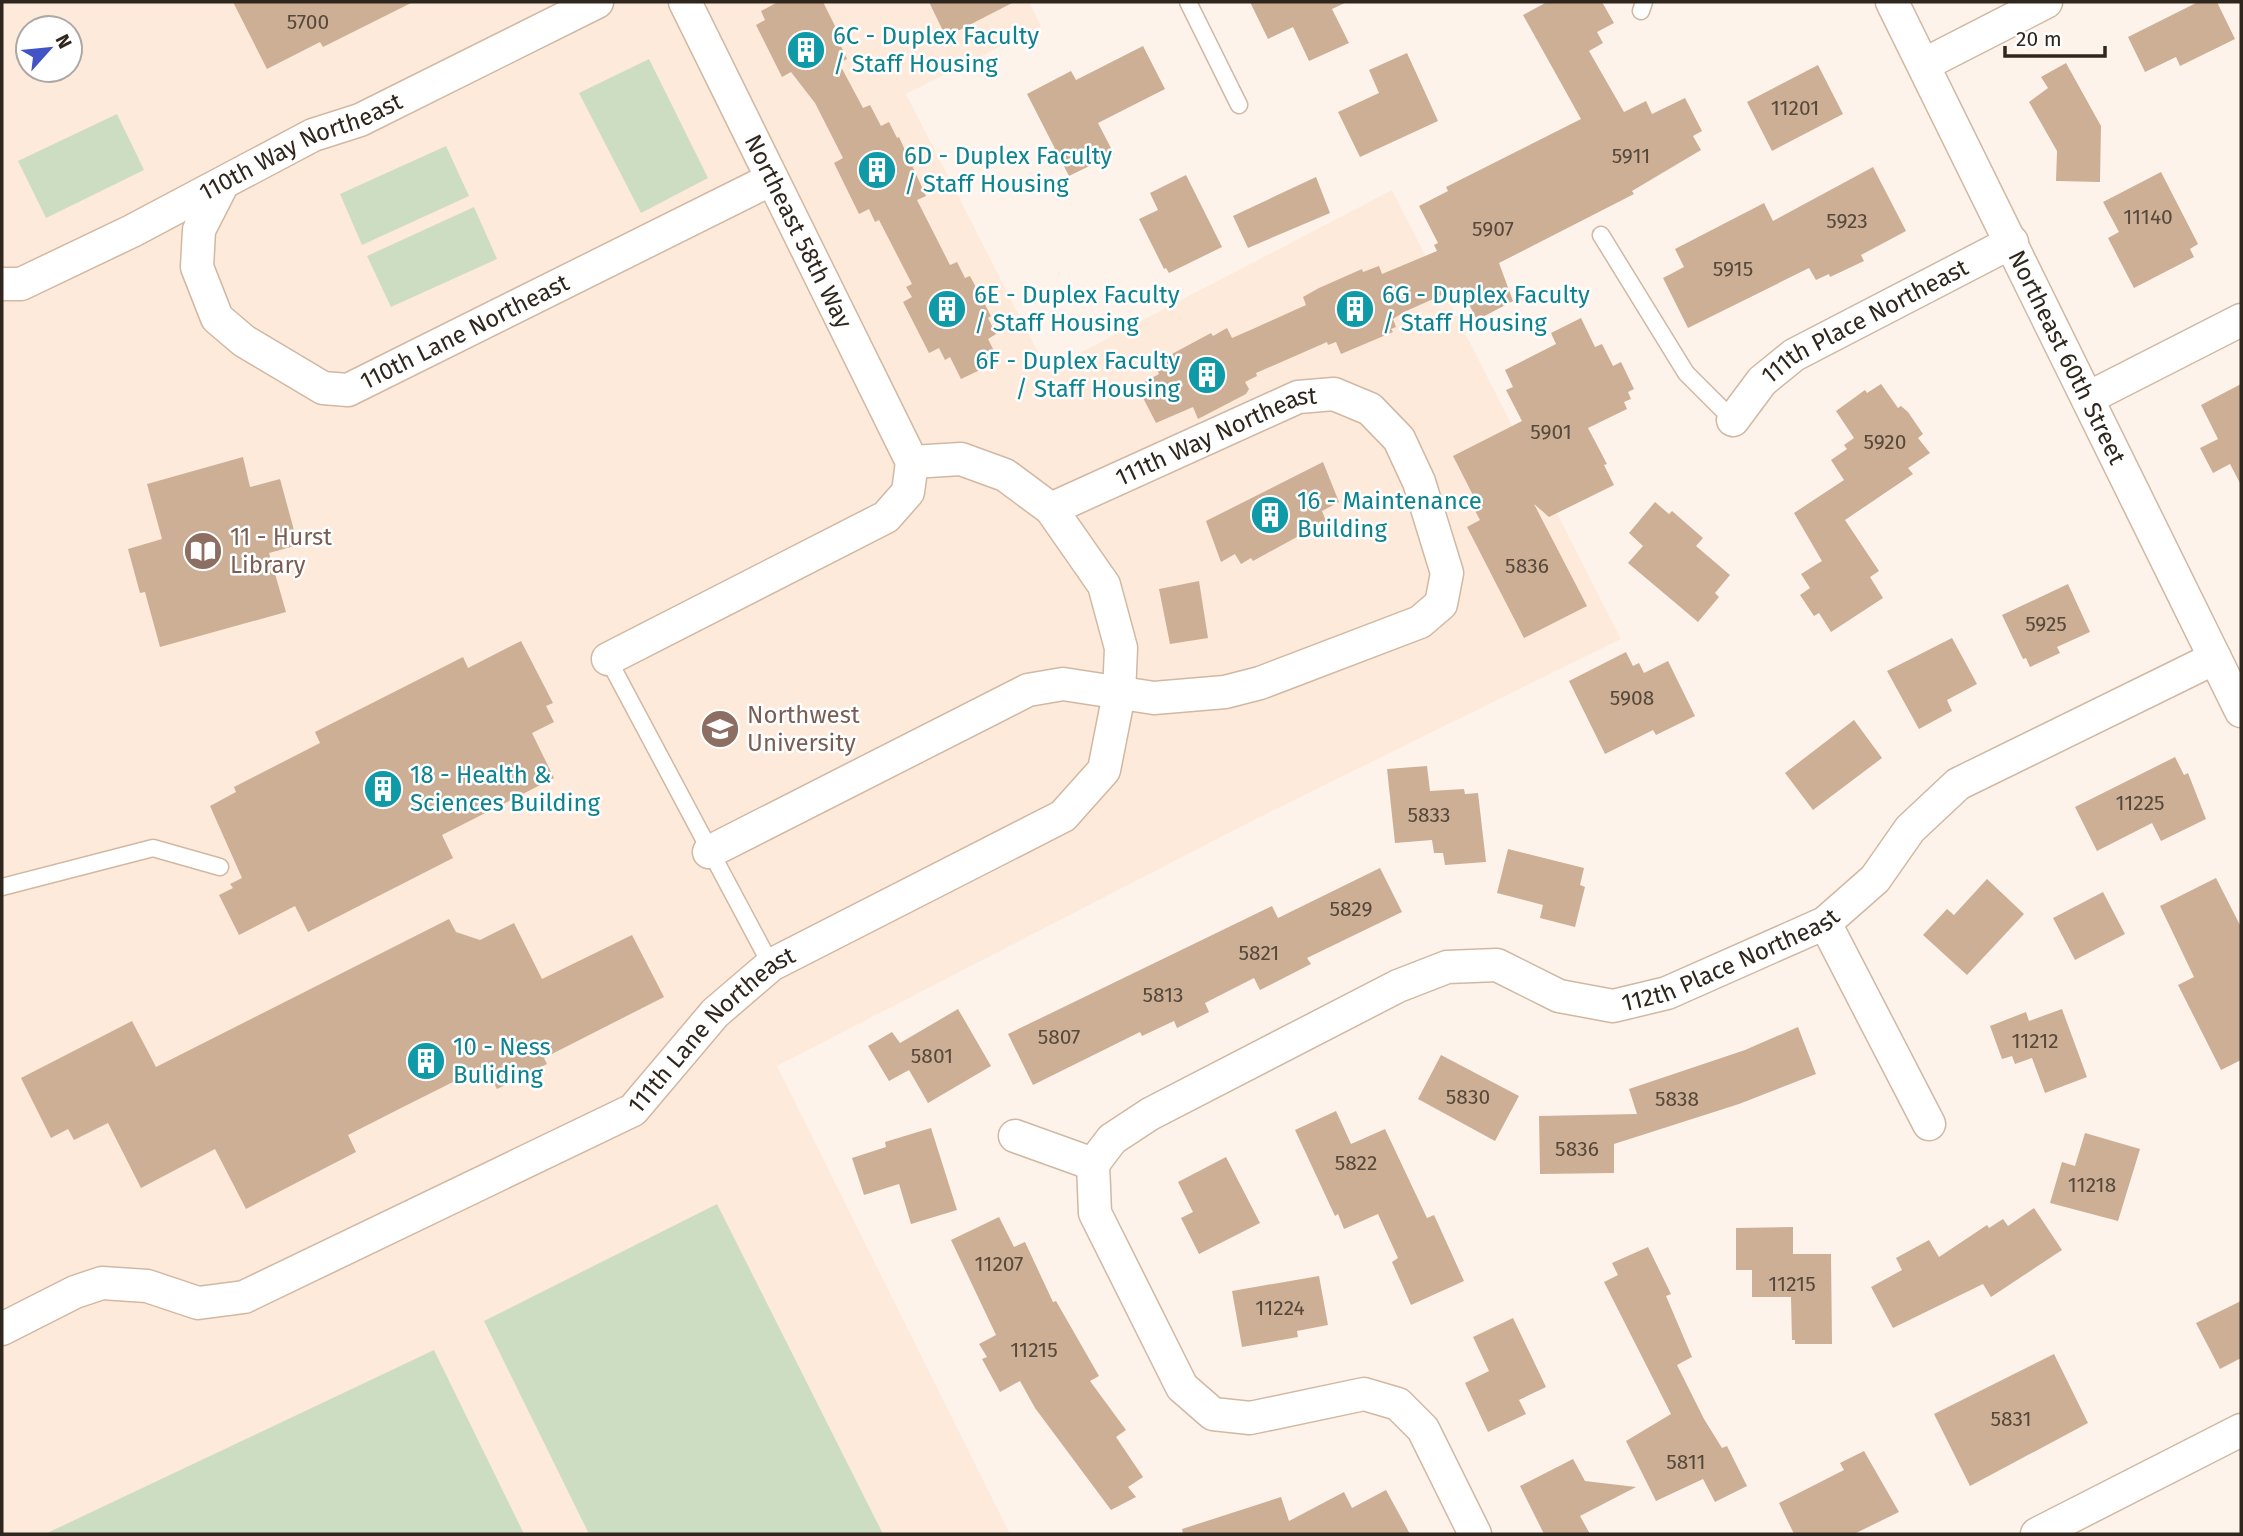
<svg xmlns="http://www.w3.org/2000/svg" width="2243" height="1536" viewBox="0 0 2243 1536" font-family="'Fira Sans',sans-serif">
	<rect width="100%" height="100%" fill="#fef3ea"/>
	<path fill="#feeada" fill-rule="evenodd" d="M 2,2 L 1029,2 L 1041,26 L 906,94 L 1047,370 L 1392,190 L 1621,639 L 1256,819 L 777,1066 L 1010,1534 L 2,1534 ZM 28,28 L 70,28 L 70,70 L 28,70 Z"/>
	<g fill="#cdddc2">
		<polygon points="649,59 708,178 641,213 579,93"/>
		<polygon points="117,114 144,170 46,218 18,161"/>
		<polygon points="446,146 469,196 362,245 340,194"/>
		<polygon points="474,207 497,259 391,307 367,256"/>
		<polygon points="717,1204 883,1534 589,1534 484,1321"/>
		<polygon points="434,1350 524,1534 45,1534"/>
	</g>
	<g fill="#ccaf95">
		<polygon points="233,2 413,2 323,47 320,42 267,69"/>
		<polygon points="778,2 823,2 842,40 839,42 847,59 839,63 863,108 870,105 881,126 889,122 897,138 899,137 926,196 917,200 950,265 957,262 965,278 970,276 991,316 988,318 996,334 988,339 999,361 961,379 950,357 945,360 939,348 929,353 903,302 912,297 906,287 912,284 879,220 875,222 869,209 859,214 834,163 843,158 815,103 791,72 782,77 756,25 765,20 761,11"/>
		<polygon points="929,2 1014,2 946,37"/>
		<polygon points="1250,2 1347,2 1332,9 1349,43 1309,61 1293,27 1268,39"/>
		<polygon points="1547,2 1602,2 1614,23 1597,32 1603,43 1589,51 1624,112 1646,101 1652,114 1685,98 1702,131 1693,136 1701,150 1632,191 1634,194 1499,263 1513,301 1477,320 1460,287 1404,312 1393,319 1396,327 1391,329 1393,332 1341,354 1336,342 1328,345 1327,342 1256,373 1257,376 1245,382 1249,389 1246,394 1198,419 1193,407 1156,423 1137,386 1159,374 1155,366 1171,357 1170,355 1211,333 1213,336 1227,328 1232,338 1255,328 1306,305 1303,297 1319,288 1362,269 1363,272 1379,266 1382,274 1437,251 1434,245 1438,243 1419,206 1448,191 1446,187 1581,119 1523,15"/>
		<polygon points="2198,2 2217,2 2235,39 2180,66 2176,57 2145,72 2128,37"/>
		<polygon points="1143,46 1165,89 1098,123 1114,154 1069,176 1027,94 1071,71 1076,80"/>
		<polygon points="1407,53 1438,121 1360,157 1338,112 1379,93 1369,70"/>
		<polygon points="2066,63 2101,126 2100,182 2056,181 2057,151 2029,102 2048,88 2041,77"/>
		<polygon points="1818,65 1843,114 1772,151 1747,102"/>
		<polygon points="1873,167 1906,231 1861,255 1864,261 1830,277 1829,274 1816,280 1809,268 1688,328 1663,278 1684,267 1675,249 1764,203 1773,221"/>
		<polygon points="2161,172 2198,244 2190,249 2194,257 2134,288 2108,238 2119,232 2103,202"/>
		<polygon points="1186,175 1222,247 1169,273 1166,268 1164,269 1139,219 1158,210 1150,193"/>
		<polygon points="1316,177 1330,213 1248,248 1233,216"/>
		<polygon points="1581,318 1595,347 1602,344 1613,366 1621,362 1634,389 1628,392 1631,399 1624,402 1627,409 1588,428 1607,464 1604,465 1614,485 1549,517 1534,504 1587,606 1524,638 1467,527 1480,520 1473,507 1478,505 1453,456 1522,421 1506,390 1513,387 1505,370 1556,344 1551,333"/>
		<polygon points="1881,384 1898,408 1901,406 1908,412 1923,434 1918,438 1930,453 1908,468 1913,474 1845,520 1879,571 1870,577 1883,598 1831,632 1819,613 1814,616 1800,595 1810,588 1801,574 1822,561 1794,513 1844,480 1831,460 1847,449 1844,445 1854,438 1836,411 1865,390 1867,393"/>
		<polygon points="2241,384 2241,485 2230,464 2213,473 2200,448 2218,439 2201,405"/>
		<polygon points="243,457 250,487 280,479 298,545 269,553 286,612 160,647 145,592 140,593 128,549 162,539 147,484"/>
		<polygon points="1323,462 1339,502 1322,511 1326,521 1253,561 1251,558 1241,564 1235,554 1221,562 1206,521"/>
		<polygon points="1655,502 1669,514 1672,511 1703,538 1696,546 1730,575 1715,593 1719,597 1698,622 1628,563 1643,546 1629,533"/>
		<polygon points="1199,581 1208,638 1170,644 1159,589"/>
		<polygon points="2068,584 2090,632 2057,647 2060,653 2030,667 2026,658 2023,659 2002,615"/>
		<polygon points="1952,638 1977,684 1947,700 1952,711 1919,729 1887,671"/>
		<polygon points="521,641 553,703 546,706 554,722 532,733 554,778 442,835 453,858 308,932 295,906 239,935 219,895 233,888 230,884 242,878 210,806 236,792 234,787 320,743 315,732 463,657 468,668"/>
		<polygon points="1626,652 1633,666 1639,663 1644,673 1668,661 1695,716 1656,735 1653,730 1605,754 1569,681"/>
		<polygon points="1854,720 1882,758 1813,810 1785,773"/>
		<polygon points="2175,757 2184,775 2188,773 2206,819 2161,841 2152,823 2097,851 2075,807"/>
		<polygon points="1427,766 1430,791 1464,789 1465,794 1478,793 1486,862 1445,865 1443,853 1434,853 1432,840 1395,843 1387,769"/>
		<polygon points="1508,849 1584,868 1580,885 1585,887 1575,927 1540,918 1543,905 1497,893"/>
		<polygon points="1380,868 1402,912 1307,958 1311,964 1260,990 1254,978 1205,1003 1209,1012 1177,1028 1174,1021 1142,1036 1140,1032 1033,1085 1008,1034 1272,906 1278,918"/>
		<polygon points="2216,878 2241,927 2241,1060 2221,1070 2178,985 2194,977 2160,906"/>
		<polygon points="1987,879 2024,914 1967,975 1923,935 1947,909 1954,915"/>
		<polygon points="2103,892 2125,934 2075,960 2053,918"/>
		<polygon points="449,919 456,932 480,940 514,923 542,979 632,935 664,997 544,1058 547,1064 497,1089 485,1066 405,1106 348,1135 356,1152 246,1209 215,1149 141,1188 108,1123 74,1140 68,1129 51,1138 21,1078 132,1021 156,1067"/>
		<polygon points="958,1009 991,1066 928,1103 909,1070 889,1081 868,1046 892,1032 900,1043"/>
		<polygon points="2062,1009 2087,1077 2045,1093 2032,1058 2015,1064 2012,1056 2002,1059 1990,1026 2026,1012 2029,1021"/>
		<polygon points="1798,1027 1816,1074 1739,1104 1614,1144 1614,1173 1540,1174 1539,1116 1637,1114 1629,1089 1745,1050"/>
		<polygon points="1441,1055 1519,1096 1495,1141 1418,1099"/>
		<polygon points="1336,1111 1351,1144 1385,1129 1427,1218 1434,1215 1464,1281 1411,1305 1392,1262 1398,1258 1378,1214 1344,1229 1338,1214 1335,1216 1295,1130"/>
		<polygon points="931,1128 957,1210 911,1224 899,1184 864,1195 852,1158 886,1147 885,1142"/>
		<polygon points="2085,1133 2140,1149 2118,1221 2050,1203 2062,1162 2075,1166"/>
		<polygon points="1226,1157 1260,1223 1199,1254 1181,1218 1193,1212 1178,1182"/>
		<polygon points="2034,1208 2062,1250 1991,1297 1983,1284 1893,1328 1871,1287 1902,1270 1896,1258 1929,1240 1939,1257 1987,1225 1989,1228 2003,1219 2008,1226"/>
		<polygon points="999,1217 1014,1247 1025,1242 1053,1302 1056,1301 1099,1376 1090,1381 1126,1430 1116,1437 1143,1477 1128,1487 1136,1497 1111,1510 1035,1408 1020,1381 1000,1392 982,1359 987,1357 979,1344 996,1335 951,1240"/>
		<polygon points="1793,1227 1793,1254 1831,1254 1832,1344 1795,1344 1795,1340 1792,1340 1791,1297 1752,1297 1752,1270 1736,1270 1736,1228"/>
		<polygon points="1648,1247 1671,1294 1666,1296 1692,1357 1677,1365 1704,1419 1722,1448 1727,1446 1747,1486 1715,1502 1703,1479 1656,1501 1626,1441 1671,1414 1604,1282 1618,1275 1612,1263"/>
		<polygon points="1319,1276 1328,1325 1297,1331 1298,1337 1242,1347 1232,1291"/>
		<polygon points="2241,1301 2241,1358 2220,1369 2196,1323"/>
		<polygon points="1513,1318 1546,1387 1519,1400 1526,1414 1488,1432 1465,1383 1489,1371 1473,1337"/>
		<polygon points="2054,1354 2088,1423 1970,1486 1934,1414"/>
		<polygon points="1864,1451 1899,1512 1854,1534 1794,1534 1779,1503 1844,1470 1840,1463"/>
		<polygon points="1573,1459 1585,1481 1636,1487 1580,1516 1590,1534 1544,1534 1520,1486"/>
		<polygon points="1386,1490 1410,1534 1183,1534 1182,1529 1281,1497 1289,1521 1344,1492 1352,1508"/>
	</g>
	<g fill="none" stroke-linecap="round" stroke-linejoin="round">
		<g stroke="#d1b8a2" stroke-width="19">
			<g id="service">
				<polyline points="1188,2 1239,105"/>
				<polyline points="1641,11 1644,2"/>
				<polyline points="1601,235 1686,373 1733,420"/>
				<polyline points="608,659 771,965"/>
				<polyline points="2,887 153,848 220,867"/>
			</g>
		</g>
		<g stroke="#d1b8a2" stroke-width="35">
			<g id="minor">
				<path id="s1" d="M 685,2 L 912,462"/>
				<path id="s2" d="M 1892,2 L 2241,711"/>
				<polyline points="1925,64 2046,2"/>
				<path id="s3" d="M 222,185 L 199,230 L 197,267 L 217,318 L 244,341 L 323,388 L 348,390 L 770,180"/>
				<path id="s4" d="M 2,284 L 21,284 L 132,231 L 313,135 L 360,120 L 597,2"/>
				<polyline points="2088,398 2241,320"/>
				<path id="s5" d="M 1733,420 L 1762,381 L 1794,355 L 2012,242"/>
				<path id="s6" d="M 608,659 L 886,517 L 908,492 L 912,462 L 961,459 L 1005,475 L 1051,509 L 1298,397 L 1334,394 L 1370,409 L 1399,439 L 1419,482 L 1447,573 L 1441,604 L 1420,622 L 1260,683 L 1225,692 L 1154,698 L 1063,684 L 1028,690 L 709,852"/>
				<polyline points="1825,923 1929,1124"/>
				<polyline points="1015,1136 1093,1164"/>
				<path id="s7" d="M 1093,1164 L 1112,1139 L 1150,1114 L 1398,986 L 1447,967 L 1497,965 L 1559,996 L 1613,1006 L 1667,993 L 1825,923 L 1875,879 L 1910,829 L 1958,784 L 2215,658"/>
				<polyline points="1093,1164 1095,1213 1182,1387 1213,1414 1250,1418 1364,1394 1398,1404 1423,1429 1475,1534"/>
				<path id="s8" d="M 2,1329 L 75,1292 L 102,1283 L 147,1286 L 198,1303 L 244,1297 L 633,1110 L 715,1013 L 771,965 L 1063,816 L 1104,770 L 1119,694 L 1121,648 L 1104,585 L 1051,509"/>
				<polyline points="2037,1534 2241,1430"/>
			</g>
		</g>
		<use href="#service" stroke="#fff" stroke-width="16"/>
		<use href="#minor" stroke="#fff" stroke-width="32"/>
	</g>
	<defs>
		<g id="building-disc" transform="scale(2.0125)"><circle r="9.5" fill="#0f9aa8" stroke="#fff"/><path d="M-4-6H4V6H1V3H-1V6H-4ZM-2.5-4.3h1.7v1.8h-1.7ZM.8-4.3h1.7v1.8H.8ZM-2.5-1h1.7V.8h-1.7ZM.8-1h1.7V.8H.8Z" fill="#fff"/></g>
		<g id="library-disc" transform="scale(2.0125)"><circle r="9.5" fill="#8d6e63" stroke="#fff"/><path d="M-6-4Q-3-5.5-.7-3.5V5Q-3 3-6 4ZM6-4Q3-5.5 .7-3.5V5Q3 3 6 4Z" fill="#fff"/></g>
		<g id="university-disc" transform="scale(2.0125)"><circle r="9.5" fill="#8d6e63" stroke="#fff"/><path d="M0-5L7-2L0 1L-7-2ZM-4 1L0 2.5L4 1V4Q0 6-4 4Z" fill="#fff"/></g>
	</defs>
	<g fill-rule="evenodd">
		<use href="#building-disc" x="806" y="50"/>
		<use href="#building-disc" x="877" y="170"/>
		<use href="#building-disc" x="947" y="309"/>
		<use href="#building-disc" x="1355" y="309"/>
		<use href="#building-disc" x="1207" y="375"/>
		<use href="#building-disc" x="1270" y="515"/>
		<use href="#library-disc" x="203" y="551"/>
		<use href="#university-disc" x="720" y="729"/>
		<use href="#building-disc" x="383" y="789"/>
		<use href="#building-disc" x="426" y="1061"/>
	</g>
	<g text-anchor="middle" dominant-baseline="central" stroke-width="5" stroke-linejoin="round" paint-order="stroke">
		<g font-size="21" fill="#56483b">
			<text x="308" y="22">5700</text>
			<text x="1795" y="108">11201</text>
			<text x="1631" y="156">5911</text>
			<text x="2148" y="217">11140</text>
			<text x="1847" y="221">5923</text>
			<text x="1493" y="229">5907</text>
			<text x="1733" y="269">5915</text>
			<text x="1551" y="432">5901</text>
			<text x="1885" y="442">5920</text>
			<text x="1527" y="566">5836</text>
			<text x="2046" y="624">5925</text>
			<text x="1632" y="698">5908</text>
			<text x="2140" y="803">11225</text>
			<text x="1429" y="815">5833</text>
			<text x="1351" y="909">5829</text>
			<text x="1259" y="953">5821</text>
			<text x="1163" y="995">5813</text>
			<text x="1059" y="1037">5807</text>
			<text x="2035" y="1041">11212</text>
			<text x="932" y="1056">5801</text>
			<text x="1468" y="1097">5830</text>
			<text x="1677" y="1099">5838</text>
			<text x="1577" y="1149">5836</text>
			<text x="1356" y="1163">5822</text>
			<text x="2092" y="1185">11218</text>
			<text x="999" y="1264">11207</text>
			<text x="1792" y="1284">11215</text>
			<text x="1280" y="1308">11224</text>
			<text x="1034" y="1350">11215</text>
			<text x="2011" y="1419">5831</text>
			<text x="1686" y="1462">5811</text>
		</g>
		<g font-size="24" fill="#0d838f" stroke="#fff" text-anchor="start">
			<text x="833" y="36">6C - Duplex Faculty<tspan x="833" dy="28">/ Staff Housing</tspan></text>
			<text x="904" y="156">6D - Duplex Faculty<tspan x="904" dy="28">/ Staff Housing</tspan></text>
			<text x="974" y="295">6E - Duplex Faculty<tspan x="974" dy="28">/ Staff Housing</tspan></text>
			<text x="1382" y="295">6G - Duplex Faculty<tspan x="1382" dy="28">/ Staff Housing</tspan></text>
			<text x="1180" y="361" text-anchor="end">6F - Duplex Faculty<tspan x="1180" dy="28">/ Staff Housing</tspan></text>
			<text x="1297" y="501">16 - Maintenance<tspan x="1297" dy="28">Building</tspan></text>
			<text x="410" y="775">18 - Health &amp;<tspan x="410" dy="28">Sciences Building</tspan></text>
			<text x="453" y="1047">10 - Ness<tspan x="453" dy="28">Buliding</tspan></text>
		</g>
		<g font-size="24" fill="#2f261d" stroke="#fff">
			<text stroke="none"><textPath href="#s4" startOffset="331">110th Way Northeast</textPath></text>
			<text stroke="none"><textPath href="#s1" startOffset="256">Northeast 58th Way</textPath></text>
			<text stroke="none"><textPath href="#s5" startOffset="168">111th Place Northeast</textPath></text>
			<text stroke="none"><textPath href="#s3" startOffset="425">110th Lane Northeast</textPath></text>
			<text stroke="none"><textPath href="#s2" startOffset="396">Northeast 60th Street</textPath></text>
			<text stroke="none"><textPath href="#s6" startOffset="710">111th Way Northeast</textPath></text>
			<text stroke="none"><textPath href="#s7" startOffset="709">112th Place Northeast</textPath></text>
			<text stroke="none"><textPath href="#s8" startOffset="800">111th Lane Northeast</textPath></text>
		</g>
		<g font-size="24" fill="#785e54" stroke="#fff" text-anchor="start">
			<text x="230" y="537">11 - Hurst<tspan x="230" dy="28">Library</tspan></text>
			<text x="747" y="715">Northwest<tspan x="747" dy="28">University</tspan></text>
		</g>
	</g>
	<rect width="2243" height="1536" fill="none" stroke="#2f261d" stroke-width="7"/>
	<g transform="translate(49 49) rotate(63)"><circle r="33" fill="#ffffff" stroke="#aca8a5" stroke-width="2"/>
	<path d="M0-5L12 26L0 18L-12 26Z" fill="#4153c7"/>
	<text y="-10" font-size="19" font-weight="bold" text-anchor="middle" fill="#2f261d">N</text>
	</g>
	<path d="M2005 46v10h100v-10" fill="none" stroke="#2f261d" stroke-width="3.5"/>
	<text x="2016" y="46" font-size="21" fill="#2f261d" stroke="#ffffff" stroke-width="5" paint-order="stroke">20 m</text>
</svg>
